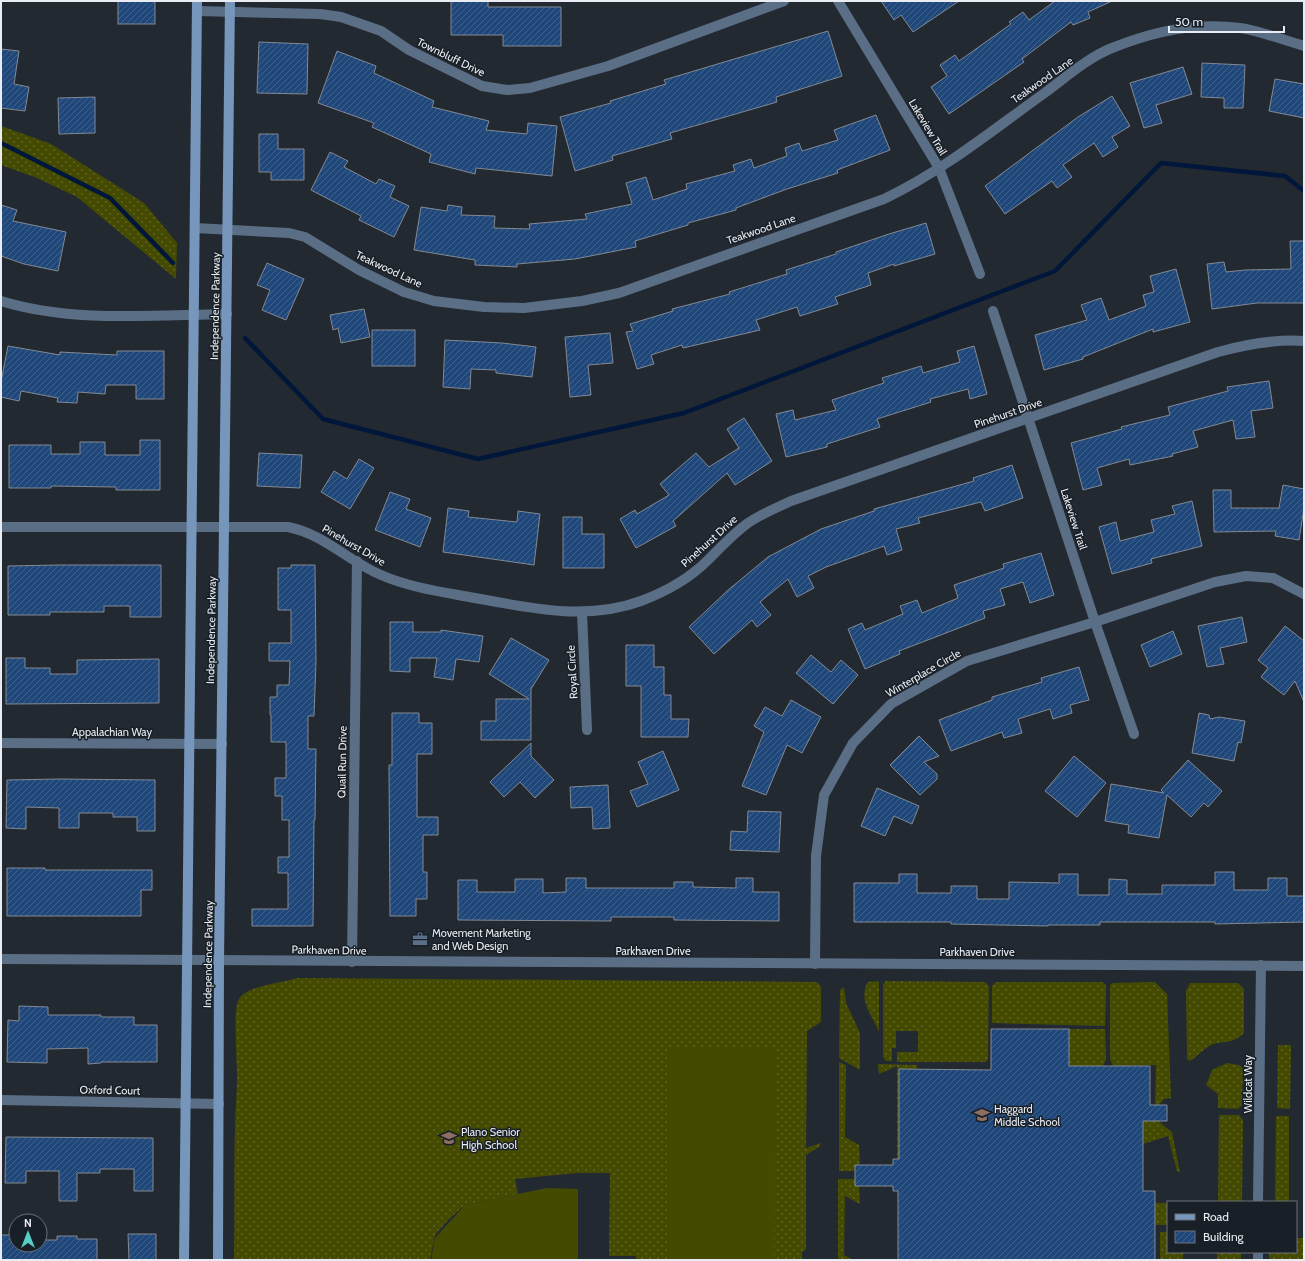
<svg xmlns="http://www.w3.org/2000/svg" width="1305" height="1261" viewBox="0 0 1305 1261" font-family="Cabin,sans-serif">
	<defs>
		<pattern id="grass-dots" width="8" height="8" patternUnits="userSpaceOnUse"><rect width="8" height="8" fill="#444b01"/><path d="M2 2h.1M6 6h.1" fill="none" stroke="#5f6526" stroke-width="1.8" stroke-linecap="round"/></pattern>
		<pattern id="building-hatch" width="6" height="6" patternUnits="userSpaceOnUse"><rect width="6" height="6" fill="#20477a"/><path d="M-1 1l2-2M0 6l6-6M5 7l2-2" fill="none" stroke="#40628d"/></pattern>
	</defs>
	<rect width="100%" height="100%" fill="#232931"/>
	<g fill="url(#grass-dots)">
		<polygon points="1,126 51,144 144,203 177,243 176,279 77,197 37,178 1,165"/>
		<path d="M 297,978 L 817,982 L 821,987 L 821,1022 L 807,1031 L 806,1148 L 821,1143 L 820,1146 L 806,1155 L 806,1249 L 802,1252 L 802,1260 L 636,1260 L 636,1256 L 609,1256 L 610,1173 L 577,1173 L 515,1179 L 518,1194 L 465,1205 L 449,1219 L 435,1235 L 430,1260 L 234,1260 C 235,1201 233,1142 237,1084 C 238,1068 232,1009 239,999 C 246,986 282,983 297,978 Z"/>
		<path d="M 877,981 L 879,983 L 879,1031 C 871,1015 858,998 868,982 Z"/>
		<polygon points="886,981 985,982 989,986 988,1059 986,1062 897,1062 897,1052 918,1052 918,1031 896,1031 896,1048 892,1048 892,1061 886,1061 883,1057 883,984"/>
		<polygon points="996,982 1102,982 1106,985 1105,1026 992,1023 992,986"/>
		<polygon points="1155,982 1167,994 1171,1098 1164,1099 1159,1105 1155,1105 1156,1065 1113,1066 1110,1059 1110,985 1113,983"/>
		<path d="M 1190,983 L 1238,983 L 1244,989 L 1244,1033 C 1230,1046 1226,1039 1211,1045 C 1203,1049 1198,1056 1190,1061 L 1187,1059 L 1187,1055 L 1186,991 Z"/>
		<polygon points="844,987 846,1003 860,1033 860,1070 839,1058 840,990"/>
		<polygon points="1069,1029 1105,1029 1106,1059 1103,1066 1069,1066"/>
		<polygon points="1278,1045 1291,1045 1290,1109 1277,1108"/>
		<polygon points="839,1062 846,1065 845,1137 859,1145 860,1165 855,1165 855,1171 839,1171"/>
		<polygon points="1227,1063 1239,1065 1243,1068 1242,1105 1238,1109 1218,1108 1218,1094 1206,1085 1212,1070"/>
		<polygon points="878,1064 917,1065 917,1069 899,1070 899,1159 897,1159 897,1066 879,1074"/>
		<polygon points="1219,1115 1239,1115 1243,1120 1242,1202 1218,1202"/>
		<polygon points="1276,1116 1289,1116 1289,1202 1275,1202"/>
		<polygon points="1139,1121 1159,1121 1164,1126 1172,1132 1180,1173 1177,1171 1168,1136 1143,1144 1143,1135 1139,1135"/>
		<polygon points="838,1179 855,1179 855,1186 859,1186 860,1204 845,1196 844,1255 853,1260 838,1260"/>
		<rect x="1155" y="1203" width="13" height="22"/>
		<polygon points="1160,1232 1168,1232 1168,1252 1183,1252 1183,1260 1160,1260"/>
		<polygon points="1296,1238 1304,1238 1304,1260 1269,1260 1269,1252 1296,1252"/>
		<rect x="1217" y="1252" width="24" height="8"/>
	</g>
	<g fill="#444b01">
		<polygon points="669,1048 776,1049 774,1260 667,1260"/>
		<polygon points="547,1188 578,1189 578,1260 431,1260 435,1238 465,1205"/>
	</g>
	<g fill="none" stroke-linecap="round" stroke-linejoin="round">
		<g stroke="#00163a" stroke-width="4.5">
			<polyline points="1,143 110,198 173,263"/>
			<polyline points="245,338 323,419 478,459 684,413 1055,271 1161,163 1285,176 1304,191"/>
		</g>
	</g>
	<g fill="url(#building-hatch)" stroke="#818993">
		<rect x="118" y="1" width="37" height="23"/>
		<polygon points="451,1 488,1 488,7 561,7 561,46 503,46 503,35 451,35"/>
		<polygon points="881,1 959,1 913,32 901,15 894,20"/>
		<polygon points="1055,1 1112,1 1088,12 1090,18 1073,25 1071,22 1022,59 1024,62 949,114 931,87 947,76 940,65 955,55 959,61 1011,24 1009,22 1023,12 1029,20"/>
		<polygon points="828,31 842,76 776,97 777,102 670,133 672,139 612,156 613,160 575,171 560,117 611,103 610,101 666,84 664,80"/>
		<polygon points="259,42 308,44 307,94 257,93"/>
		<polygon points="1,49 19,51 14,84 29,87 25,111 1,108"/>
		<polygon points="337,51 376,66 374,73 434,101 432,107 489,121 486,130 527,134 528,123 557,126 552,176 476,168 475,174 429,162 431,154 372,127 374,123 318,103"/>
		<polygon points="1202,63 1245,65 1243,108 1224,108 1224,98 1201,97"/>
		<polygon points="1183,67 1192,94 1156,105 1162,123 1144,128 1130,83"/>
		<polygon points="1275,79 1304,84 1304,118 1269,111"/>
		<polygon points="1112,96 1130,126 1112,137 1118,147 1103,157 1094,143 1063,165 1072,177 1057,188 1052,181 1005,214 985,186 1078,117"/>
		<polygon points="95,97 95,133 59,134 58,98"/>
		<polygon points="876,115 890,150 837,170 838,173 787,189 736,208 736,210 688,223 688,225 635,241 636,247 575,259 517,264 517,267 475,265 475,260 414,250 421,207 447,211 448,205 462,207 461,215 495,216 494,228 530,229 529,224 587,219 585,214 632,204 626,183 646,177 653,200 687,189 686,184 735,171 733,165 751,159 754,168 787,156 785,148 799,143 802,151 838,140 834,130"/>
		<polygon points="259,134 278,134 278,149 304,149 304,180 271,180 271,172 259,172"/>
		<polygon points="330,152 348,161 344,167 376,184 379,179 395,186 390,197 409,206 394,237 359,220 361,216 311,190"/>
		<polygon points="1,205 17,210 13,221 66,232 58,271 24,264 1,256"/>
		<polygon points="926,223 935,254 894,266 894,264 868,273 871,285 835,297 838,304 800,316 797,307 756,320 760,330 683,348 682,345 651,355 654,364 637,369 626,332 633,331 630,324 673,311 672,309 730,294 729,292 787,274 786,270 836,254 836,252 889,234"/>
		<polygon points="1290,241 1304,241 1304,303 1257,303 1212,309 1207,264 1224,262 1226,272 1245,270 1291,269"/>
		<polygon points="267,263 304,279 286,320 262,310 270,290 257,285"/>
		<polygon points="1176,269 1190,322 1153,332 1153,329 1083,357 1083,359 1044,370 1035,335 1087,320 1081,305 1101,298 1109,320 1146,306 1143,295 1154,292 1150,276"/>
		<polygon points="364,309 370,337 341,343 338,328 333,330 330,315"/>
		<rect x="372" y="330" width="43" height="36"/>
		<polygon points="610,333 613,363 588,365 591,395 570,397 565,337"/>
		<polygon points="445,340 502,343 536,347 532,377 496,373 496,370 471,369 470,389 443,387"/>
		<polygon points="8,346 60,355 60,352 117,355 117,351 164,351 164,399 136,399 136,385 106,385 105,394 78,392 77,403 57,402 58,398 21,391 19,401 1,397 1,382"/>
		<polygon points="974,346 987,394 970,399 968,389 930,399 931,402 877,419 880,427 827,444 827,447 786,457 776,414 793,410 795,420 836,410 832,400 884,383 882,378 921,366 923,373 960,362 957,351"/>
		<polygon points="1269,381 1273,408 1251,411 1255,437 1236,439 1233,420 1193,431 1198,447 1172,454 1173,456 1130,465 1129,459 1097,468 1102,485 1083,490 1071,443 1122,429 1121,427 1170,415 1168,407 1228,391 1227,387"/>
		<polygon points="744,418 772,461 735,485 727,473 673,521 676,526 636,548 620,519 635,510 637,514 669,495 660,484 696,453 709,467 739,448 727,429"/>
		<polygon points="140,440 160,440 160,490 116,490 116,487 51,486 51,488 9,488 9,445 51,445 51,454 80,454 80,442 105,442 105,455 140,455"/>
		<polygon points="259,453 302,455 300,488 257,486"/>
		<polygon points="359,459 374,468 350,509 321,492 334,471 347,479"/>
		<polygon points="1012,465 1023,498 985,511 981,502 918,518 920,523 896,529 902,550 887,555 884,546 826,567 808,576 814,588 797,597 788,579 760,602 771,615 757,627 752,620 714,654 689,627 727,591 768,557 821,529 874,511 874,509 974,481 973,478"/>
		<polygon points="1283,485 1304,489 1304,508 1299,540 1275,536 1276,531 1214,532 1213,490 1231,490 1231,508 1279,508"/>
		<polygon points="390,492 410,499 406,509 431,518 420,547 375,530"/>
		<polygon points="1192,501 1202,546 1151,559 1152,563 1112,574 1099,527 1116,522 1120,541 1154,532 1151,520 1175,514 1172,506"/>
		<polygon points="448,508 469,511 468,517 517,522 518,511 540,514 534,565 443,552"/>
		<polygon points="563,517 582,517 582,534 604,534 604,568 563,568"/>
		<polygon points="1041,553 1054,595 1030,603 1023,582 1000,589 1005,605 983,611 985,618 899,651 900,654 865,669 848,629 862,623 865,630 903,614 900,606 917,600 922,613 958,598 954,585 1004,568 1003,564"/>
		<polygon points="60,565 161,565 161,617 130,617 130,606 104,606 104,612 50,612 50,615 8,615 8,566"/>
		<polygon points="291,565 315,565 316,661 314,716 308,716 308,749 316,749 315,820 314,820 313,926 252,926 252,909 288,909 288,873 278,873 278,857 289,857 289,820 282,820 282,796 275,796 275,778 286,778 286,742 271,742 271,715 270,715 270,697 277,697 277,685 289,685 290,661 269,661 269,643 291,643 291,610 278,610 278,568 291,568"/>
		<polygon points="1242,617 1247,642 1220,648 1224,664 1207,667 1198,626"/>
		<polygon points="390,622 413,622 413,632 441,632 441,630 483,636 479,662 456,659 453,680 434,677 437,658 410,658 410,672 390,671"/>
		<polygon points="1285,626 1304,641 1304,702 1295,681 1284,695 1261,677 1268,668 1258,660"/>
		<polygon points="1173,631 1182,654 1150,667 1141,645"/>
		<polygon points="511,638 549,660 531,689 531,740 481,740 481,721 496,721 496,699 529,699 489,674"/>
		<polygon points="626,645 654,645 654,667 664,667 664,695 671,695 671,719 689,719 688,737 641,737 641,686 626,686"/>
		<polygon points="811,655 831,672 841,660 858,675 833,704 796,673"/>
		<polygon points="6,658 25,658 25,668 50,668 50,674 77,674 77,660 159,659 159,703 6,704"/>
		<polygon points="1079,667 1089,700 1070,705 1072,713 1053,719 1050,709 1018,719 1022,733 1004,738 1002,732 951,751 939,720 992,700 992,697 1042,682 1041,678"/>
		<polygon points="791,700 821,717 802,753 787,745 766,795 742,786 764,732 754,726 765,707 782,716"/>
		<polygon points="392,713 419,713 419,723 432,723 432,754 417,754 417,817 438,817 438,835 423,835 423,872 427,872 427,899 416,899 416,916 390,916 389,765 392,765"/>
		<polygon points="1199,713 1209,715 1210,719 1219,717 1245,721 1241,743 1238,742 1234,761 1192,753"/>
		<polygon points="919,736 939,756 924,762 937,774 937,779 920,795 890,765"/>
		<polygon points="531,743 531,756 554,780 535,798 520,782 504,797 490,782"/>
		<polygon points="663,751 679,790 637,807 630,791 648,784 638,762"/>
		<polygon points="1074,756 1106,783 1077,817 1045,791"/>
		<polygon points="1188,760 1222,791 1208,807 1204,803 1191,817 1167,795 1159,838 1128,833 1129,825 1105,821 1111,784 1164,793 1161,790"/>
		<polygon points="59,779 155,780 155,831 137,831 137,817 113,817 113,813 79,813 79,828 59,828 59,808 26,807 26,829 6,828 7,780"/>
		<polygon points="608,785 610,828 593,829 592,807 571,808 570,787"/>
		<polygon points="877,788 919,806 912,824 894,816 885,836 861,826"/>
		<polygon points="748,811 781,812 779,852 730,850 731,831 747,832"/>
		<polygon points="7,868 45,868 45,870 152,870 152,890 141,890 141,916 7,916"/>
		<polygon points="1215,872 1234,872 1234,890 1268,890 1268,878 1287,878 1287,896 1304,896 1304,922 1215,924 1215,922 1100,922 1100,925 1048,925 1048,926 951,924 951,922 854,922 854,883 899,883 899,874 917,874 917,893 951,893 951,886 977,886 977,899 1009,899 1009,882 1059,883 1059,874 1078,874 1078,895 1109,895 1109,879 1127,880 1127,894 1162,894 1162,885 1215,885"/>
		<polygon points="566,878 586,878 586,888 674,888 674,882 693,882 693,887 736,888 736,878 753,878 753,892 779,892 779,921 674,920 674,917 611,917 611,921 458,920 458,880 477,880 477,892 515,892 515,879 543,879 543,893 566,892"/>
		<polygon points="19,1006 48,1007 48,1015 101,1015 101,1017 134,1017 134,1025 157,1025 157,1062 101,1062 101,1063 88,1064 88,1048 47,1049 47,1063 7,1062 8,1020 19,1021"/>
		<polygon points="991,1029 1069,1029 1069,1066 1150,1066 1150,1105 1167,1105 1167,1121 1143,1121 1143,1191 1155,1191 1155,1260 898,1260 898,1191 893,1191 893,1186 855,1186 855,1165 893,1165 893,1159 899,1159 899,1069 991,1070"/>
		<polygon points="6,1137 153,1138 153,1191 134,1191 134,1169 100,1169 100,1173 77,1173 77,1201 59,1201 59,1171 26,1171 26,1183 5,1183"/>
		<polygon points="128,1234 156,1234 156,1260 129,1260"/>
		<polygon points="1,1235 16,1235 16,1245 40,1245 40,1240 57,1240 57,1236 77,1236 77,1239 97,1239 97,1260 1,1260"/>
	</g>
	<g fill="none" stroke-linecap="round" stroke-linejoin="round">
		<g stroke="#5a6f86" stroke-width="10">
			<polyline points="838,1 939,168 980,274"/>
			<polyline points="197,11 320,14 341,17 381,31 409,50 482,86 507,90 530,88 608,66 784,1"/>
			<path d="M 195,228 L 289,233 L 305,237 L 359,270 L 404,292 L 434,301 L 484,307 L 524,308 L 582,301 L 619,293 L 884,199 C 943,171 994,129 1046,92 C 1066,77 1089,57 1112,48 C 1151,32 1197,22 1240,28 C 1261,31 1283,40 1304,46"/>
			<path d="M 1,301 C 73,323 152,315 227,314"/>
			<polyline points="993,311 1095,622 1134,734"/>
			<path d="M 1,527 L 288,527 C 324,534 348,561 381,575 C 411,588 443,592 475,598 C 530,608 587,621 641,601 C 665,592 690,578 708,560 C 721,547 733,534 748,523 C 761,514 776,508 791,501 L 1218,352 C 1247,344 1274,339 1304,341"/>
			<polyline points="582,612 587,730"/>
			<polyline points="1,743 222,744"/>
			<polyline points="352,962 357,561"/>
			<polyline points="815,964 816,856 824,795 853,743 891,704 967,661 1095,622 1215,582 1246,576 1273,578 1304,594"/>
			<polyline points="1,1100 219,1104"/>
			<polyline points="1258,1202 1261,965"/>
			<polyline points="1258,1260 1258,1252"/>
		</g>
		<polyline stroke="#5a6f86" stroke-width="10" points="1,959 1304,966"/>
		<g stroke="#7696bc" stroke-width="10">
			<polyline points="184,1260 197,1"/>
			<polyline points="218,1260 219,961 230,1"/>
		</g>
	</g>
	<defs>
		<g id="office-bare" transform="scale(1.2)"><path d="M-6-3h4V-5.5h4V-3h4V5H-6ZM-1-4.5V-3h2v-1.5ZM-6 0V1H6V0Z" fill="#5c6f8a" stroke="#191f27" stroke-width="2.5" paint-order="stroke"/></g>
		<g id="school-bare" transform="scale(1.2)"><path d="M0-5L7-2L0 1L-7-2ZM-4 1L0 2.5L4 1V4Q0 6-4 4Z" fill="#8d6e63" stroke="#191f27" stroke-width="2.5" paint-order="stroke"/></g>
	</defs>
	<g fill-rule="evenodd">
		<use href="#office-bare" x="420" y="939"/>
		<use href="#school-bare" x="982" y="1115"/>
		<use href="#school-bare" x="449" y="1138"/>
	</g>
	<g text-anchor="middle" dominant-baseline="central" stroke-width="3" stroke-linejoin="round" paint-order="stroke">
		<g font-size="11" fill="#e9edf3" stroke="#191f27">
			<text transform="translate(451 57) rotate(26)">Townbluff Drive</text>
			<text transform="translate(1042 80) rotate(-35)">Teakwood Lane</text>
			<text transform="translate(928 127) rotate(59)">Lakeview Trail</text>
			<text transform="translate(761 229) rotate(-19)">Teakwood Lane</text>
			<text transform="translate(389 269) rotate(25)">Teakwood Lane</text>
			<text transform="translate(215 306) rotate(-89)">Independence Parkway</text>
			<text transform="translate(1008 413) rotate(-19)">Pinehurst Drive</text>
			<text transform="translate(1074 519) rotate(72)">Lakeview Trail</text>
			<text transform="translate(709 541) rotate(-42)">Pinehurst Drive</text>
			<text transform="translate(354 545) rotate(30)">Pinehurst Drive</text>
			<text transform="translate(211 630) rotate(-89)">Independence Parkway</text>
			<text transform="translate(572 672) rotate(-93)">Royal Circle</text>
			<text transform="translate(923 673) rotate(-30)">Winterplace Circle</text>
			<text x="112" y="732">Appalachian Way</text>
			<text transform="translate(342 762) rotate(-89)">Quail Run Drive</text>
			<text transform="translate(329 950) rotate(1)">Parkhaven Drive</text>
			<text x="653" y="951">Parkhaven Drive</text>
			<text x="977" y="952">Parkhaven Drive</text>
			<text transform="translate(208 954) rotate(-89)">Independence Parkway</text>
			<text transform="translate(1248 1084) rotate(-90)">Wildcat Way</text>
			<text transform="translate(110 1090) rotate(1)">Oxford Court</text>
		</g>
		<g font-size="11" fill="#e9edf3" stroke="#191f27" text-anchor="start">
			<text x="432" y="933">Movement Marketing<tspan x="432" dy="13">and Web Design</tspan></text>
			<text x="994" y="1109">Haggard<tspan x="994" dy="13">Middle School</tspan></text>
			<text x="461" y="1132">Plano Senior<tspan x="461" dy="13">High School</tspan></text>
		</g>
	</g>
	<rect width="1305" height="1261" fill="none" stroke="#e9edf3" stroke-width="4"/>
	<rect x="1167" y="1201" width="130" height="52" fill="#191f27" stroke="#6c7179"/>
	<rect x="1175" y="1214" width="20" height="6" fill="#7696bc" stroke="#6c7179"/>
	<text x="1203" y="1221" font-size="12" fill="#e9edf3">Road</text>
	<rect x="1175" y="1231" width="20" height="12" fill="url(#building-hatch)" stroke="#6c7179"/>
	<text x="1203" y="1241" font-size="12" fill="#e9edf3">Building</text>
	<g transform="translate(28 1233)"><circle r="19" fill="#191f27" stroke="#6c7179"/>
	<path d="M0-3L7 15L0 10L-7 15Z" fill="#56cec3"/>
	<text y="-6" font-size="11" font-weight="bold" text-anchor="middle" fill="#e9edf3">N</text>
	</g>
	<path d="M1169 26v6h115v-6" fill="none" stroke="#e9edf3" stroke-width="2"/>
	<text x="1175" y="26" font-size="12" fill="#e9edf3" stroke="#191f27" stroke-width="3" paint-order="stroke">50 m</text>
</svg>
